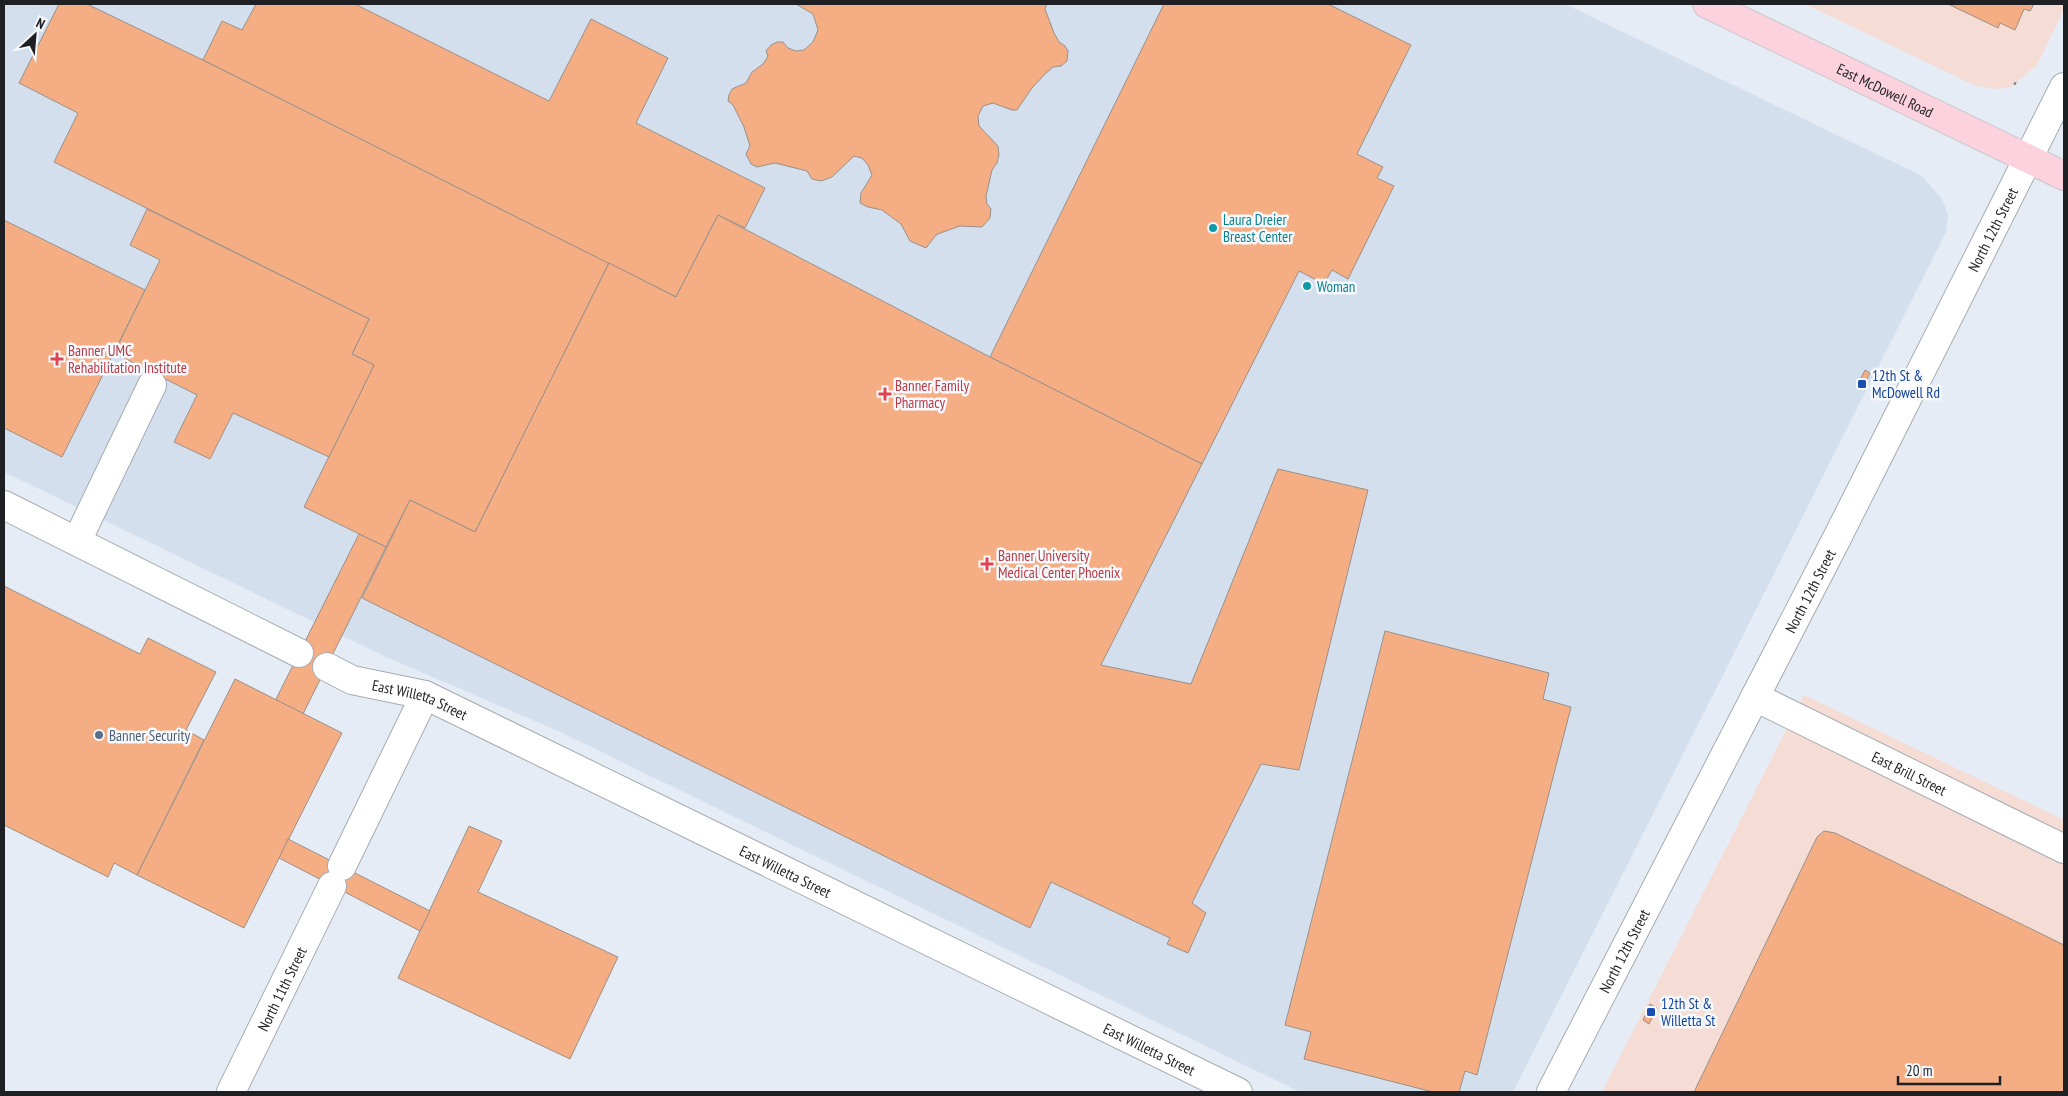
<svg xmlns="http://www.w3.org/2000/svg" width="2068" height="1096" viewBox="0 0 2068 1096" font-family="'PT Sans Narrow',sans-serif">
	<rect width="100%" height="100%" fill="#e6ecf5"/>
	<g fill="#f5dcd4">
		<polygon points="1805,4 2064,4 2064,9 2037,65 2011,87 1997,89 1976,86"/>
		<polygon points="1804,695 2064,820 2064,1092 1602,1092"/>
	</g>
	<polygon fill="#d4dfed" points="4,4 1565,4 1922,176 1942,199 1948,215 1946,232 1513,1092 1300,1092 558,731 386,657 4,472"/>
	<g fill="#f5ae84" stroke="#99908b">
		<polygon points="59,4 87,4 203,60 609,263 475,532 410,500 386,547 304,507 374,365 352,354 369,319 54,162 78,113 19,83"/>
		<polygon points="256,4 355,4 549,101 591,19 668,58 636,123 765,188 745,228 718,215 676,297 203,60 222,21 242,30"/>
		<polygon points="796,4 1047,4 1045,9 1054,33 1059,42 1065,46 1068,51 1067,61 1061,66 1053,67 1045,74 1032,88 1017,110 1012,110 993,103 983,106 978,116 979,126 998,146 999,155 997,163 992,170 986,196 987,204 991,209 990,218 982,227 960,226 943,232 936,235 926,248 910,241 901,224 882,210 868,207 860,203 861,193 872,175 868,165 862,158 854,156 832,177 821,181 812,179 807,171 775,163 757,167 751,164 746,154 750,146 744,127 733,105 728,101 729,95 732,89 746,83 752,72 763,64 768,56 766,51 771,45 777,42 783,42 788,48 796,51 804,50 813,42 818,30 813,14"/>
		<polygon points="1164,4 1328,4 1411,45 1357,154 1383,167 1377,178 1394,186 1348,279 1332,270 1324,284 1299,271 1202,464 990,357"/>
		<polygon points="1948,4 2034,4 2030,11 2024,9 2015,30 2000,23 1998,28"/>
		<polygon points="147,209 369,319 352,354 374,365 329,457 233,413 210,459 174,442 197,395 114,353 160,260 130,245"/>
		<polygon points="718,215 990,357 1202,464 1101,665 1191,684 1278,469 1368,490 1299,770 1261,764 1192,903 1206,913 1188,953 1167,944 1170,938 1051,882 1030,928 362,598 410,500 475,532 609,263 676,297"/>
		<polygon points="4,220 145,290 62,457 4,428"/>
		<polygon points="1865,370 1870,373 1862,389 1857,386"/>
		<polygon points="359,534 386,547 303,714 275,701"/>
		<polygon points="4,586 140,654 148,638 216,672 186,730 204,740 137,875 114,863 108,877 4,825"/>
		<polygon points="1385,631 1549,673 1543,699 1571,707 1477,1075 1465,1071 1459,1092 1433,1092 1304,1059 1311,1032 1285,1025"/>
		<polygon points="235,679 342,733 244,928 137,875"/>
		<polygon points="469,826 502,841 478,892 618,957 570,1059 398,978"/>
		<polygon points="1824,831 1835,833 2064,945 2064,1092 1694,1092 1817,837"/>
		<polygon points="288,839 430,911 420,931 279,858"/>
		<polygon points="1650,1004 1657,1008 1649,1024 1643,1020"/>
	</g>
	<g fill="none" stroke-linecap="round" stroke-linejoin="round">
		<g stroke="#a6acb4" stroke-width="30">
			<g id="minor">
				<polyline points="4,505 299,653"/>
				<polyline points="77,541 152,385"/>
				<path id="s1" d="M 327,667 L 352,680 L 425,695 L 1238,1092"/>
				<path id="s2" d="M 1755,697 L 2064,849"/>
				<polyline points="342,866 425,695"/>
				<path id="s3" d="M 231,1092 L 332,886"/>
				<path id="s4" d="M 1551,1092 L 1836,540 L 2064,87"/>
			</g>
		</g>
		<g stroke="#c9c9ca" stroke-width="30">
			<g id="major">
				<path id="s5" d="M 1707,4 L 2064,176"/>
			</g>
		</g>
		<polyline stroke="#7e8287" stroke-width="3" stroke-dasharray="2.5 2.5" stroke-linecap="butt" points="2014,83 2016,84"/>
		<use href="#minor" stroke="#fff" stroke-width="28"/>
		<use href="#major" stroke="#fcd2de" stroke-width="28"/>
	</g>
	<g fill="#0f9aa8" stroke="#f6f9fe" stroke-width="2">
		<circle cx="1213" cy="228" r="5"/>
		<circle cx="1307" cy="286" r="5"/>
	</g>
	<g fill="#e0444e" stroke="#f6f9fe" stroke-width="2">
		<path d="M54.5 351.5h5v5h5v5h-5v5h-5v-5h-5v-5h5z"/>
		<path d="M882.5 386.5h5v5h5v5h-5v5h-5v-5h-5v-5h5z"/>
		<path d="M984.5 556.5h5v5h5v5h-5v5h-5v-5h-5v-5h5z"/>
	</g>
	<g fill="#1a4fb4" stroke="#f6f9fe" stroke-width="2">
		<rect x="1857" y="379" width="10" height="10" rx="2.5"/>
		<rect x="1646" y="1007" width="10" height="10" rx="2.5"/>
	</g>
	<circle fill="#5c6f8a" stroke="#f6f9fe" stroke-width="2" cx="99" cy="735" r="5"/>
	<g text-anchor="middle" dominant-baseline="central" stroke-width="5" stroke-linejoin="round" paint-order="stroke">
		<g font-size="15" fill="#1e2023" stroke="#f6f9fe">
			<text stroke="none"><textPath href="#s5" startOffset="198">East McDowell Road</textPath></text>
			<text stroke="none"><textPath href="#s4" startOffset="969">North 12th Street</textPath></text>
			<text stroke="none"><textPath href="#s4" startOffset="564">North 12th Street</textPath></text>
			<text stroke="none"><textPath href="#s1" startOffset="99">East Willetta Street</textPath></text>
			<text stroke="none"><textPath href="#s2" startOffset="172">East Brill Street</textPath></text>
			<text stroke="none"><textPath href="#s1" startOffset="504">East Willetta Street</textPath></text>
			<text stroke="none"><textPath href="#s4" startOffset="159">North 12th Street</textPath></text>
			<text stroke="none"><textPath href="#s3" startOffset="115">North 11th Street</textPath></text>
			<text stroke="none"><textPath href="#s1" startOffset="909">East Willetta Street</textPath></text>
		</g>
		<g font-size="15" fill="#0d838f" stroke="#f6f9fe" text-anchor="start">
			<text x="1223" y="219">Laura Dreier<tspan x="1223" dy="17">Breast Center</tspan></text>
			<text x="1317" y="286">Woman</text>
		</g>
		<g font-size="15" fill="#be3a42" stroke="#f6f9fe" text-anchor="start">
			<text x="68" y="350">Banner UMC<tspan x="68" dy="17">Rehabilitation Institute</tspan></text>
			<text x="895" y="385">Banner Family<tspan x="895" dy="17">Pharmacy</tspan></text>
			<text x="998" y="555">Banner University<tspan x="998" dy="17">Medical Center Phoenix</tspan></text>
		</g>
		<g font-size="15" fill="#164399" stroke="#f6f9fe" text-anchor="start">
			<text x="1872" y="375">12th St &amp;<tspan x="1872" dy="17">McDowell Rd</tspan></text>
			<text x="1661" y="1003">12th St &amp;<tspan x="1661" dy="17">Willetta St</tspan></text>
		</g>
		<g font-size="15" fill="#4e5e75" stroke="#f6f9fe" text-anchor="start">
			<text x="109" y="735">Banner Security</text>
		</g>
	</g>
	<rect width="2068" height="1096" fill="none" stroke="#1e2023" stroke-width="10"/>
	<g transform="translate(35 35) rotate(26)" stroke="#f6f9fe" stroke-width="4" paint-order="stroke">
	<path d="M0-4L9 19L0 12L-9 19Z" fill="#1e2023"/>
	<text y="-8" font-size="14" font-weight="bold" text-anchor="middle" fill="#1e2023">N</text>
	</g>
	<path d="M1898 1076v8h102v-8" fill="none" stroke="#1e2023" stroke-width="2.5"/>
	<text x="1906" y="1076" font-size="15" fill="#1e2023" stroke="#f6f9fe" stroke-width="4" paint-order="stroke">20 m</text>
</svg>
